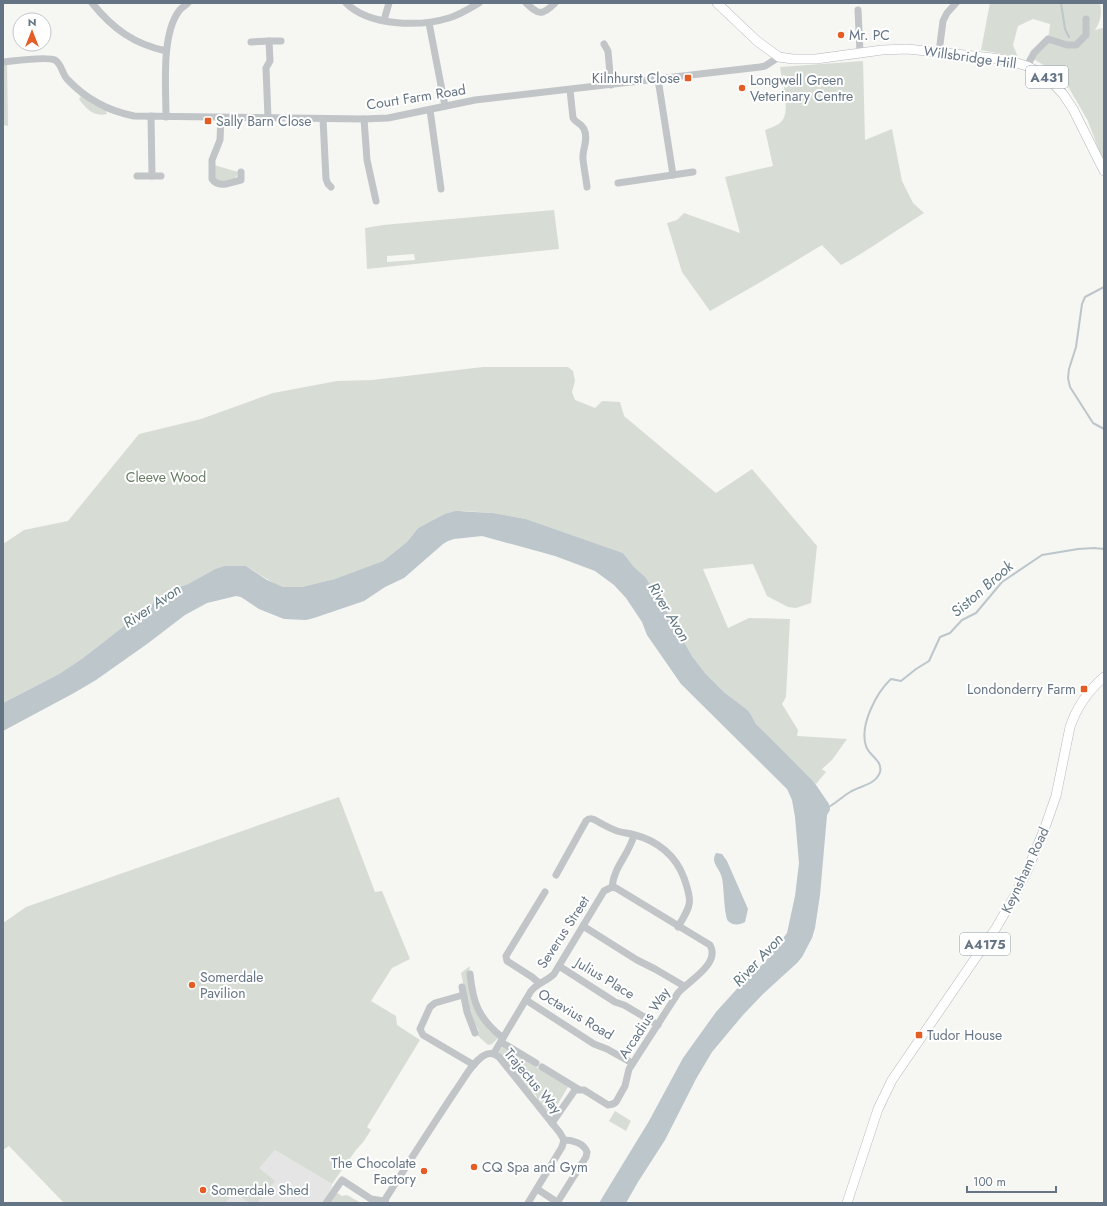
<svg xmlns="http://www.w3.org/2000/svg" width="1107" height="1206" viewBox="0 0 1107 1206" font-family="Jost,sans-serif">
	<rect width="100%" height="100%" fill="#f6f6f3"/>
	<polygon fill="#e4e5e4" points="275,1150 332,1184 332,1187 322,1203 225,1203"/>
	<g fill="#d7ddd4" fill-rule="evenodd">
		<path d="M 990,3 L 1100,3 C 1102,14 1101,21 1095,30 L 1102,28 L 1104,29 L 1104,164 L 1088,121 L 1062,76 L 1030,57 L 1049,34 L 1050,24 L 1033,19 L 1018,26 L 1013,45 L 1018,57 L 981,50 Z"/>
		<path d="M 863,61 L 865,140 L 892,129 L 902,181 L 913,203 L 924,213 C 896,230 870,250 841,265 L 822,245 L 764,280 L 710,311 L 682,272 L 667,223 L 677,220 L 684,213 L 740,233 L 725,177 L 773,166 L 765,130 C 770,128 776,126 780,123 C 792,114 782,81 780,67 Z"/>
		<polygon points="3,62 7,62 8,126 3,125"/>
		<path d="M 81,96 L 92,104 L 106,111 L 107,114 C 94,117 86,109 79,99 Z"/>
		<path d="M 214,165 L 238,172 C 237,182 223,183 215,180 Z"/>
		<path d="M 554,210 L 559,249 L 367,269 L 365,228 L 383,225 ZM 414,254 L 415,260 L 387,262 L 387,256 Z"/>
		<polygon points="483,367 568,367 573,371 575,381 572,392 575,400 595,408 602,401 620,402 624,416 716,493 752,469 817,546 811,603 796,608 788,607 767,596 753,564 703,569 728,628 749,618 790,619 786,697 782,704 798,730 797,736 847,739 832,760 822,769 826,772 816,784 771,740 756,724 750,713 725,693 705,673 692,656 661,601 645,578 634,567 623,553 526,519 493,513 464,511 426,524 418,528 407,542 383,561 336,579 302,587 283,587 275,584 246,566 224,566 215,569 188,584 169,591 83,658 59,674 3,703 3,544 24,530 68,521 139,434 201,419 273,393 337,381 372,380"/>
		<polygon points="339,797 375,892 382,891 410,959 392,968 371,1001 396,1016 397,1025 420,1040 367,1127 371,1130 364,1141 356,1150 332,1184 275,1150 259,1168 275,1181 257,1203 249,1203 236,1193 240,1187 225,1203 64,1203 9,1146 3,1150 3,923 26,907"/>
		<polygon points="470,966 468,979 472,999 499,1037 492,1044 488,1045 475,1033 479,1031 469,1013 461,973"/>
		<polygon points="503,1046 568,1087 553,1112 550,1113 538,1103 536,1095 529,1089 498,1053"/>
		<polygon points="615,1111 631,1121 626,1131 609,1121"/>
		<polygon points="336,1192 342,1196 347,1195 361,1203 329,1203"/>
	</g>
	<g fill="#bcc6cb">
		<polygon points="456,511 493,513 526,519 623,553 634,567 645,577 661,601 692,656 705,673 725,693 746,709 750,713 756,724 814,782 829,804 830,810 827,815 820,895 815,928 812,938 802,957 797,963 763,994 743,1015 712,1052 696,1079 665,1140 638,1182 626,1203 599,1203 649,1121 683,1058 716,1012 745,980 765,962 787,933 795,896 799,863 795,817 792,800 787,789 681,684 647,635 642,622 626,598 614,585 595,571 555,556 482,536 454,539 448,541 443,544 404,578 385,587 364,601 314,618 306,620 284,619 259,609 241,597 236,596 207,603 185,615 147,644 96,680 74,693 3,731 3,703 59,674 83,658 169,591 188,584 215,569 224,566 246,566 267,580 283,587 302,587 335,579 383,561 407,542 418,528 445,514"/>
		<path d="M 716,853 L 722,854 L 727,861 L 748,909 L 745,922 C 740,925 733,926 728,921 C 724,915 724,887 722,878 C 720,868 710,863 716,853 Z"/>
	</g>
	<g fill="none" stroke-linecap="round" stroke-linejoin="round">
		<g stroke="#bcc6cb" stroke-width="2">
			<polyline points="1061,3 1065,29 1069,37"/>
			<polyline points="1104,287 1085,297 1082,304 1076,347 1069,369 1068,378 1070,387 1093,423 1104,429"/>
			<path d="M 827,808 C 835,804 842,797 850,792 C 859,786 876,785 880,772 C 883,760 868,755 866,746 C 859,725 877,692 891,679 L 901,681 L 916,669 L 929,661 L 940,637 L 950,633 L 962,620 L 976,613 L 1002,582 L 1042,555 L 1078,549 L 1094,548 L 1104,549"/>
		</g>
		<g stroke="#b4b8bc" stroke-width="10">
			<g id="major">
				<polyline points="717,3 757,41 779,57 793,59 816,59 882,50 907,49 993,58 1010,61 1027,66 1046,76 1063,94 1073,109 1104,171"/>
				<path d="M 847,1203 L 878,1109 L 892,1080 L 996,928 L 1013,899 L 1027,871 L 1044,830 L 1056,796 L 1070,727 C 1077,706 1088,691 1104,677"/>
			</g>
		</g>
		<g stroke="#c1c5c8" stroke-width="7">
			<path d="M 92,3 C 113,29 134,44 166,51"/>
			<path d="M 346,3 C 369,26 419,27 449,18 C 459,15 469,9 479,3"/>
			<path d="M 526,3 C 539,15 542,16 555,3"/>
			<polyline points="858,10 860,53"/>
			<polyline points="384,20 389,3"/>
			<polyline points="429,23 445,106"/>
			<polyline points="269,41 281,41"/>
			<polyline points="251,42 269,41 270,61 266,68 268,118"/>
			<polyline points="604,44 608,51 611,85"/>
			<polyline points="939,52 943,21 947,13 956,3"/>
			<path d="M 3,62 C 13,61 47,56 55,60 C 62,64 62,75 68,80 C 86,99 109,111 134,116 L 364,119 L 388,118 L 475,100 L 760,67 L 765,66 L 779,57"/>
			<polyline points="1027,66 1034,53 1048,39 1067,45 1076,45 1086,35 1086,19"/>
			<polyline points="658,79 673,175"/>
			<path d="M 570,90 L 573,118 C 576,123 582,124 584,129 C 589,140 582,149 583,159 C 584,169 586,178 587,187"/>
			<polyline points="430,110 441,189"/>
			<path d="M 166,117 C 166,87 161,35 179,11 C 181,8 185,6 188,3"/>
			<path d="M 221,118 L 220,140 L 212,160 L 212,179 C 219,189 231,182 241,180 L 241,172"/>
			<polyline points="323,119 326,179 328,184 331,187"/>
			<polyline points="364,119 367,160 376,201"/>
			<polyline points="137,176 152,176 151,116"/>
			<polyline points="152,176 161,176"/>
			<polyline points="618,183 693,172"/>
			<path d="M 556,875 L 586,821 C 589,818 591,818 595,820 C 602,824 609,828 617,831 C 623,833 629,833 635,835 C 658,841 676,856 684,878 C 693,903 691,905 678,927"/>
			<polyline points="583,926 637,960 655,969 684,986"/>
			<polyline points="559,966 615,1002 624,1005 658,1025"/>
			<path d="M 470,974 C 473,1004 479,1019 503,1038"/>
			<polyline points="539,983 532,977 507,961 506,956 545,892"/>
			<polyline points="462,987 467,1012 475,1033"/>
			<polyline points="463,995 435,1003 430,1007 420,1029 423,1035 474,1065"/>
			<polyline points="526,1000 594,1044 607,1049 632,1063"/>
			<polyline points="501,1042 536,1063"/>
			<path d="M 494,1053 L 531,991 C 538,983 547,981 554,974 L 604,891 L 612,887 C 614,866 629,855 634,835"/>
			<polyline points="542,1067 578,1089"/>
			<path d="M 552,1123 L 575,1090 L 584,1090 L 608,1105 L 613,1104 L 616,1102 L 625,1086 L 629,1069 L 678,993 C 687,982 721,964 710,945 L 616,888 L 612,887"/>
			<polyline points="537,1189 557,1202"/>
			<polyline points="326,1203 342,1180 371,1199 384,1201"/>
			<path d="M 385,1203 L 386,1198 C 409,1162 432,1126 456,1090 C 464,1079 471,1064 483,1056 C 489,1052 493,1053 499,1057 L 560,1133 L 564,1140 L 562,1147 L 528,1203"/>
			<path d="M 557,1203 L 586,1157 L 587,1152 C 584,1143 572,1140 564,1140"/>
		</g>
		<use href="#major" stroke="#fff" stroke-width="9"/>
	</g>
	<g fill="#e45d25" stroke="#fff" stroke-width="1.5">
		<circle cx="841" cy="35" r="4"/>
		<rect x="684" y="74" width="8" height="8" rx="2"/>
		<circle cx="742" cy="88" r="4"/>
		<rect x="204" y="117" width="8" height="8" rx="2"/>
		<rect x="1080" y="685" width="8" height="8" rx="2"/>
		<circle cx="192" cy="985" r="4"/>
		<rect x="915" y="1031" width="8" height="8" rx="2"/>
		<circle cx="474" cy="1167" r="4"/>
		<circle cx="424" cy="1171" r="4"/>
		<circle cx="203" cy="1190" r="4"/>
	</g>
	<g text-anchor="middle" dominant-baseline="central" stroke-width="4" stroke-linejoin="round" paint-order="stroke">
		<g fill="#fff" stroke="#939ea9" stroke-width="1">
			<rect x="1026" y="66" width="42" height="22" rx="3"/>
			<rect x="960" y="933" width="50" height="22" rx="3"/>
		</g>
		<g font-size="13" font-weight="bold" fill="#657484">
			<text x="1047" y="77">A431</text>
			<text x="985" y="944">A4175</text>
		</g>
		<g font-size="14" fill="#657484" stroke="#fff" text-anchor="start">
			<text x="849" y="35">Mr. PC</text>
			<text x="680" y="78" text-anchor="end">Kilnhurst Close</text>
			<text x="750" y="80">Longwell Green<tspan x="750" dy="16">Veterinary Centre</tspan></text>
			<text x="216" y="121">Sally Barn Close</text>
			<text x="1076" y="689" text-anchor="end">Londonderry Farm</text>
			<text x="200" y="977">Somerdale<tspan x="200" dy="16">Pavilion</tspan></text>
			<text x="927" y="1035">Tudor House</text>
			<text x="416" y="1163" text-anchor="end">The Chocolate<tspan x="416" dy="16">Factory</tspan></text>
			<text x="482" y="1167">CQ Spa and Gym</text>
			<text x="211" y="1190">Somerdale Shed</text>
		</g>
		<g font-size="14" fill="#657484" stroke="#fff">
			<text transform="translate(970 57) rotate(8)">Willsbridge Hill</text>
			<text transform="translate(416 97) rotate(-9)">Court Farm Road</text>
			<text transform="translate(1025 870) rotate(-65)">Keynsham Road</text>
			<text transform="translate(563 932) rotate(-57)">Severus Street</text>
			<text transform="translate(605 978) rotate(31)">Julius Place</text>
			<text transform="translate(576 1014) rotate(31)">Octavius Road</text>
			<text transform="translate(644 1023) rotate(-57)">Arcadius Way</text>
			<text transform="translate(533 1081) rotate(50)">Trajectus Way</text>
		</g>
		<g font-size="14" fill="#677b64" stroke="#fff">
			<text x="166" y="477">Cleeve Wood</text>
		</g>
		<g font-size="15" font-style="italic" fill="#607680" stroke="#fff">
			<text transform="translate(982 589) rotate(-41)">Siston Brook</text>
			<text transform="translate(152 606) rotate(-34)">River Avon</text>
			<text transform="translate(669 612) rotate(59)">River Avon</text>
			<text transform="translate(758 960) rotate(-47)">River Avon</text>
		</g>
	</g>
	<rect width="1107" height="1206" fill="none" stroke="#657484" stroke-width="8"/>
	<g transform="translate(32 32)"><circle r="19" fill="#ffffff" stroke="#c1c7ce"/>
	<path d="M0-3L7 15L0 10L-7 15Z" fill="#e45d25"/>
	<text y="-6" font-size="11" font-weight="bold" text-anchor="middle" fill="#657484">N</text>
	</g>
	<path d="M967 1186v6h89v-6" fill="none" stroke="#657484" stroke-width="2"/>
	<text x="973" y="1186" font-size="12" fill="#657484" stroke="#ffffff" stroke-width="3" paint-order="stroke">100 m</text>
</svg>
